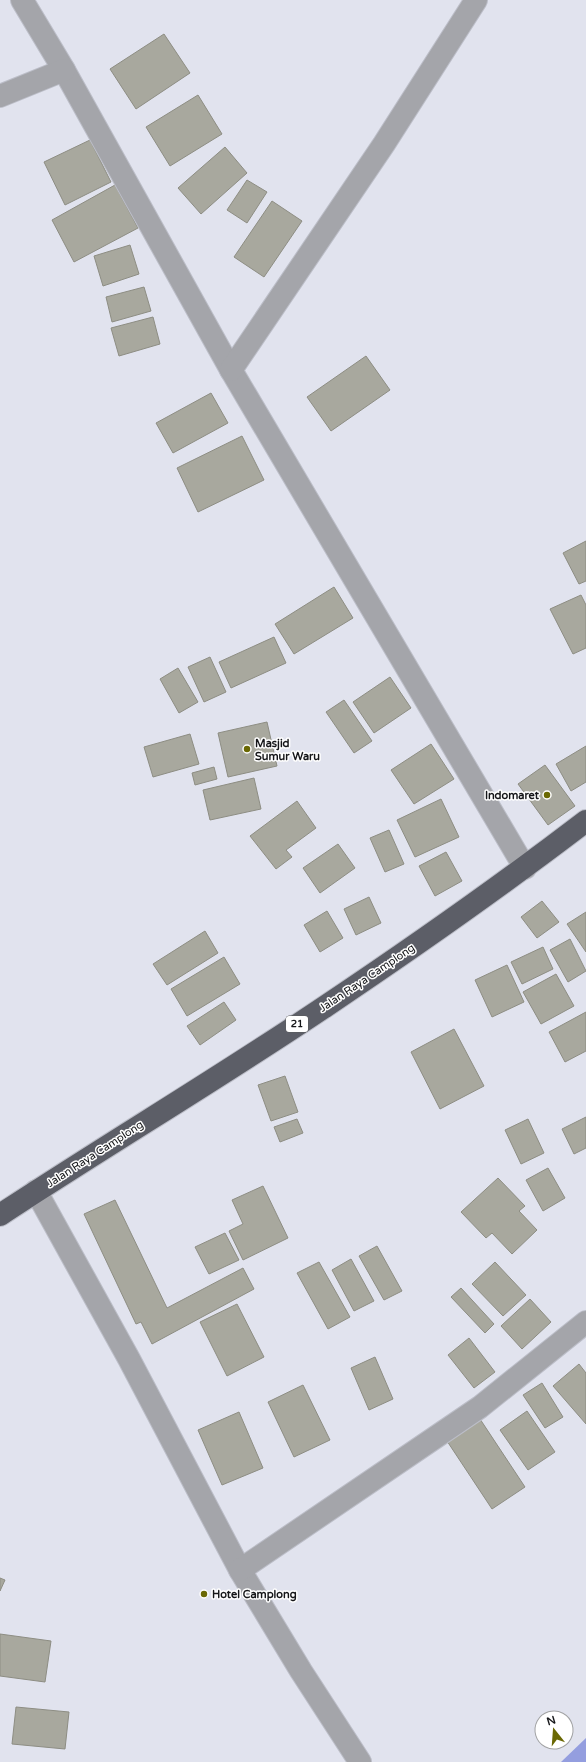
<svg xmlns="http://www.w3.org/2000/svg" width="586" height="1762" viewBox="0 0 586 1762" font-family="'Varela Round',sans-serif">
	<rect width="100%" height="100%" fill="#e1e3ee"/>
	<polygon fill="#949edf" points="586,1738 586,1762 561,1762"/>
	<g fill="#a8a89e" stroke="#8d8d83">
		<polygon points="164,34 190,73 136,109 110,69"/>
		<polygon points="198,95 222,134 170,166 146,127"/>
		<polygon points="90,140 111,182 65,205 44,162"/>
		<polygon points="225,147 247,173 201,214 178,188"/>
		<polygon points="247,180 267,192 247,223 227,210"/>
		<polygon points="115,185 138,228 74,262 52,220"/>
		<polygon points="272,201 302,221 264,277 234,257"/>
		<polygon points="130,245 139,274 103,286 94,256"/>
		<polygon points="144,287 151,311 112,322 106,297"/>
		<polygon points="153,317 160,344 119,356 111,328"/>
		<polygon points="366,356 390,390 331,431 307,397"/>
		<polygon points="211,393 228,423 173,453 156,423"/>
		<polygon points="242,436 264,480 198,512 177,468"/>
		<polygon points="586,541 586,581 579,584 563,553"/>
		<polygon points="334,587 353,618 294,654 275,624"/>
		<polygon points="581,595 586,605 586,648 573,654 550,609"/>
		<polygon points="274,637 286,663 231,688 219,662"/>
		<polygon points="210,657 226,692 204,702 188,667"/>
		<polygon points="178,668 198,702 179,713 160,679"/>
		<polygon points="390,677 411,708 374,733 353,702"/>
		<polygon points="344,700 372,741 354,753 326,712"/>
		<polygon points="267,722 277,766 228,777 218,733"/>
		<polygon points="190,734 199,764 153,777 144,747"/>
		<polygon points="431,744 454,779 414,804 391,770"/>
		<polygon points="586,746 586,782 571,791 556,764"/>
		<polygon points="545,765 575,806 548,825 518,784"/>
		<polygon points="214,767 217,779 195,785 192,773"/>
		<polygon points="254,778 261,809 210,820 203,790"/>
		<polygon points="441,799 459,837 415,857 397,820"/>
		<polygon points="297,801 316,828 286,850 292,857 276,869 250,836"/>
		<polygon points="389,830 404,864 385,872 370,838"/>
		<polygon points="338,844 355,868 320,893 303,868"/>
		<polygon points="446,852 462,881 435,896 419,866"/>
		<polygon points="369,897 381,923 356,935 344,909"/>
		<polygon points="542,901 559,922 537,938 521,917"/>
		<polygon points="327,911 343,938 320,952 304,925"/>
		<polygon points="586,912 586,952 567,924"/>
		<polygon points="205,931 218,953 167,985 153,964"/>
		<polygon points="570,939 586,971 568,982 550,950"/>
		<polygon points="543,947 553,969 522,984 511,962"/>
		<polygon points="224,957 240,984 187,1016 171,989"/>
		<polygon points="507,965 524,1002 492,1017 475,980"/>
		<polygon points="556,974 574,1006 541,1024 523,992"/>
		<polygon points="224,1002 236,1020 200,1045 187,1026"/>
		<polygon points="586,1012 586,1051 565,1062 549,1032"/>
		<polygon points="454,1029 484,1086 440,1109 411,1052"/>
		<polygon points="285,1076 298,1112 271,1121 258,1085"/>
		<polygon points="586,1117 586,1148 574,1154 562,1129"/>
		<polygon points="297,1119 303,1133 280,1142 274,1127"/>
		<polygon points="528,1119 544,1153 521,1164 505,1130"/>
		<polygon points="548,1168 565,1198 543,1211 526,1180"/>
		<polygon points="498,1178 525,1206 519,1211 537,1230 512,1254 492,1233 486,1238 461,1212"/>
		<polygon points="263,1186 288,1238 243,1260 229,1231 243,1224 232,1200"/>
		<polygon points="115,1200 167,1308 243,1268 254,1289 152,1344 141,1322 136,1324 84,1214"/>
		<polygon points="225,1233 239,1260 209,1274 195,1247"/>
		<polygon points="377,1246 402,1291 384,1300 359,1256"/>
		<polygon points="351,1259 374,1301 354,1311 332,1270"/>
		<polygon points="319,1262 350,1317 328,1329 297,1273"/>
		<polygon points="495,1262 526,1295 503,1316 472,1284"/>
		<polygon points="461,1288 494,1324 485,1333 451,1297"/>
		<polygon points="530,1299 551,1322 522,1349 501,1326"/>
		<polygon points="237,1304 264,1357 227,1376 200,1322"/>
		<polygon points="469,1338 495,1372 474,1388 448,1355"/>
		<polygon points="375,1357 393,1399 369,1410 351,1368"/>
		<polygon points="579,1364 586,1373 586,1424 553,1386"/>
		<polygon points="542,1383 563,1417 545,1428 523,1395"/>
		<polygon points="303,1385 330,1440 294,1457 268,1402"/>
		<polygon points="527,1411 555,1452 528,1470 500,1430"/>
		<polygon points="239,1412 263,1468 222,1485 198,1430"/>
		<polygon points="480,1419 525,1487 492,1509 447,1441"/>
		<polygon points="0,1578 5,1580 0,1591"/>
		<polygon points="0,1634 51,1641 45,1682 0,1676"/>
		<polygon points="16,1707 69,1712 65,1749 12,1744"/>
	</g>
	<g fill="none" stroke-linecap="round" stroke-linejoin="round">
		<g stroke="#bcbec8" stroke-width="24">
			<g id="minor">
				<polyline points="22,0 64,70 231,370 525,868"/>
				<polyline points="0,96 64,70"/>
				<polyline points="231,370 384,144 476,0"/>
				<polyline points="36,1191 129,1359 240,1570 301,1671 360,1762"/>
				<polyline points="240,1570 480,1407 586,1322"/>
			</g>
		</g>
		<g stroke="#bcbec8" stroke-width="24">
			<path id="highway" d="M 0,1215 C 108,1144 219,1078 326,1006 C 414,947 501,886 586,821"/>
		</g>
		<use href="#minor" stroke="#a4a5aa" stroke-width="22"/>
		<use href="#highway" stroke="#5c5e67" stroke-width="22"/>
	</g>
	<g fill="#6a6803" stroke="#fff" stroke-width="1.5">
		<circle cx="247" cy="749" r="4"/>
		<circle cx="547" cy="795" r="4"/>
		<circle cx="204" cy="1594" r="4"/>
	</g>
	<g text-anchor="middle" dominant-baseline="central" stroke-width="3" stroke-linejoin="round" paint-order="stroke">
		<rect fill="#fff" stroke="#5b5c5e" stroke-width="1" x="286" y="1016" width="22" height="16" rx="3"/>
		<g font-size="10" font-weight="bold" fill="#151619">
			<text x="297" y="1024">21</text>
		</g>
		<g font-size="11" font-weight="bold" fill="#151619" stroke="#fff" text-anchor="start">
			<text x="255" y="743">Masjid<tspan x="255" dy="13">Sumur Waru</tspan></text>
			<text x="539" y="795" text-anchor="end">Indomaret</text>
			<text x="212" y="1594">Hotel Camplong</text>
		</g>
		<g font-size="11" fill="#151619" stroke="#fff">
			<text transform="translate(367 978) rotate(-34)">Jalan Raya Camplong</text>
			<text transform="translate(95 1154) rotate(-33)">Jalan Raya Camplong</text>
		</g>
	</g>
	<g transform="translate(554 1730) rotate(343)"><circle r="19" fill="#ffffff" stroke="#a1a2a3"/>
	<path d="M0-3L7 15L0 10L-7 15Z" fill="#6a6803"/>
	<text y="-6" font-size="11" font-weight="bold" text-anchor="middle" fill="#151619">N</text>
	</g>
</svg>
